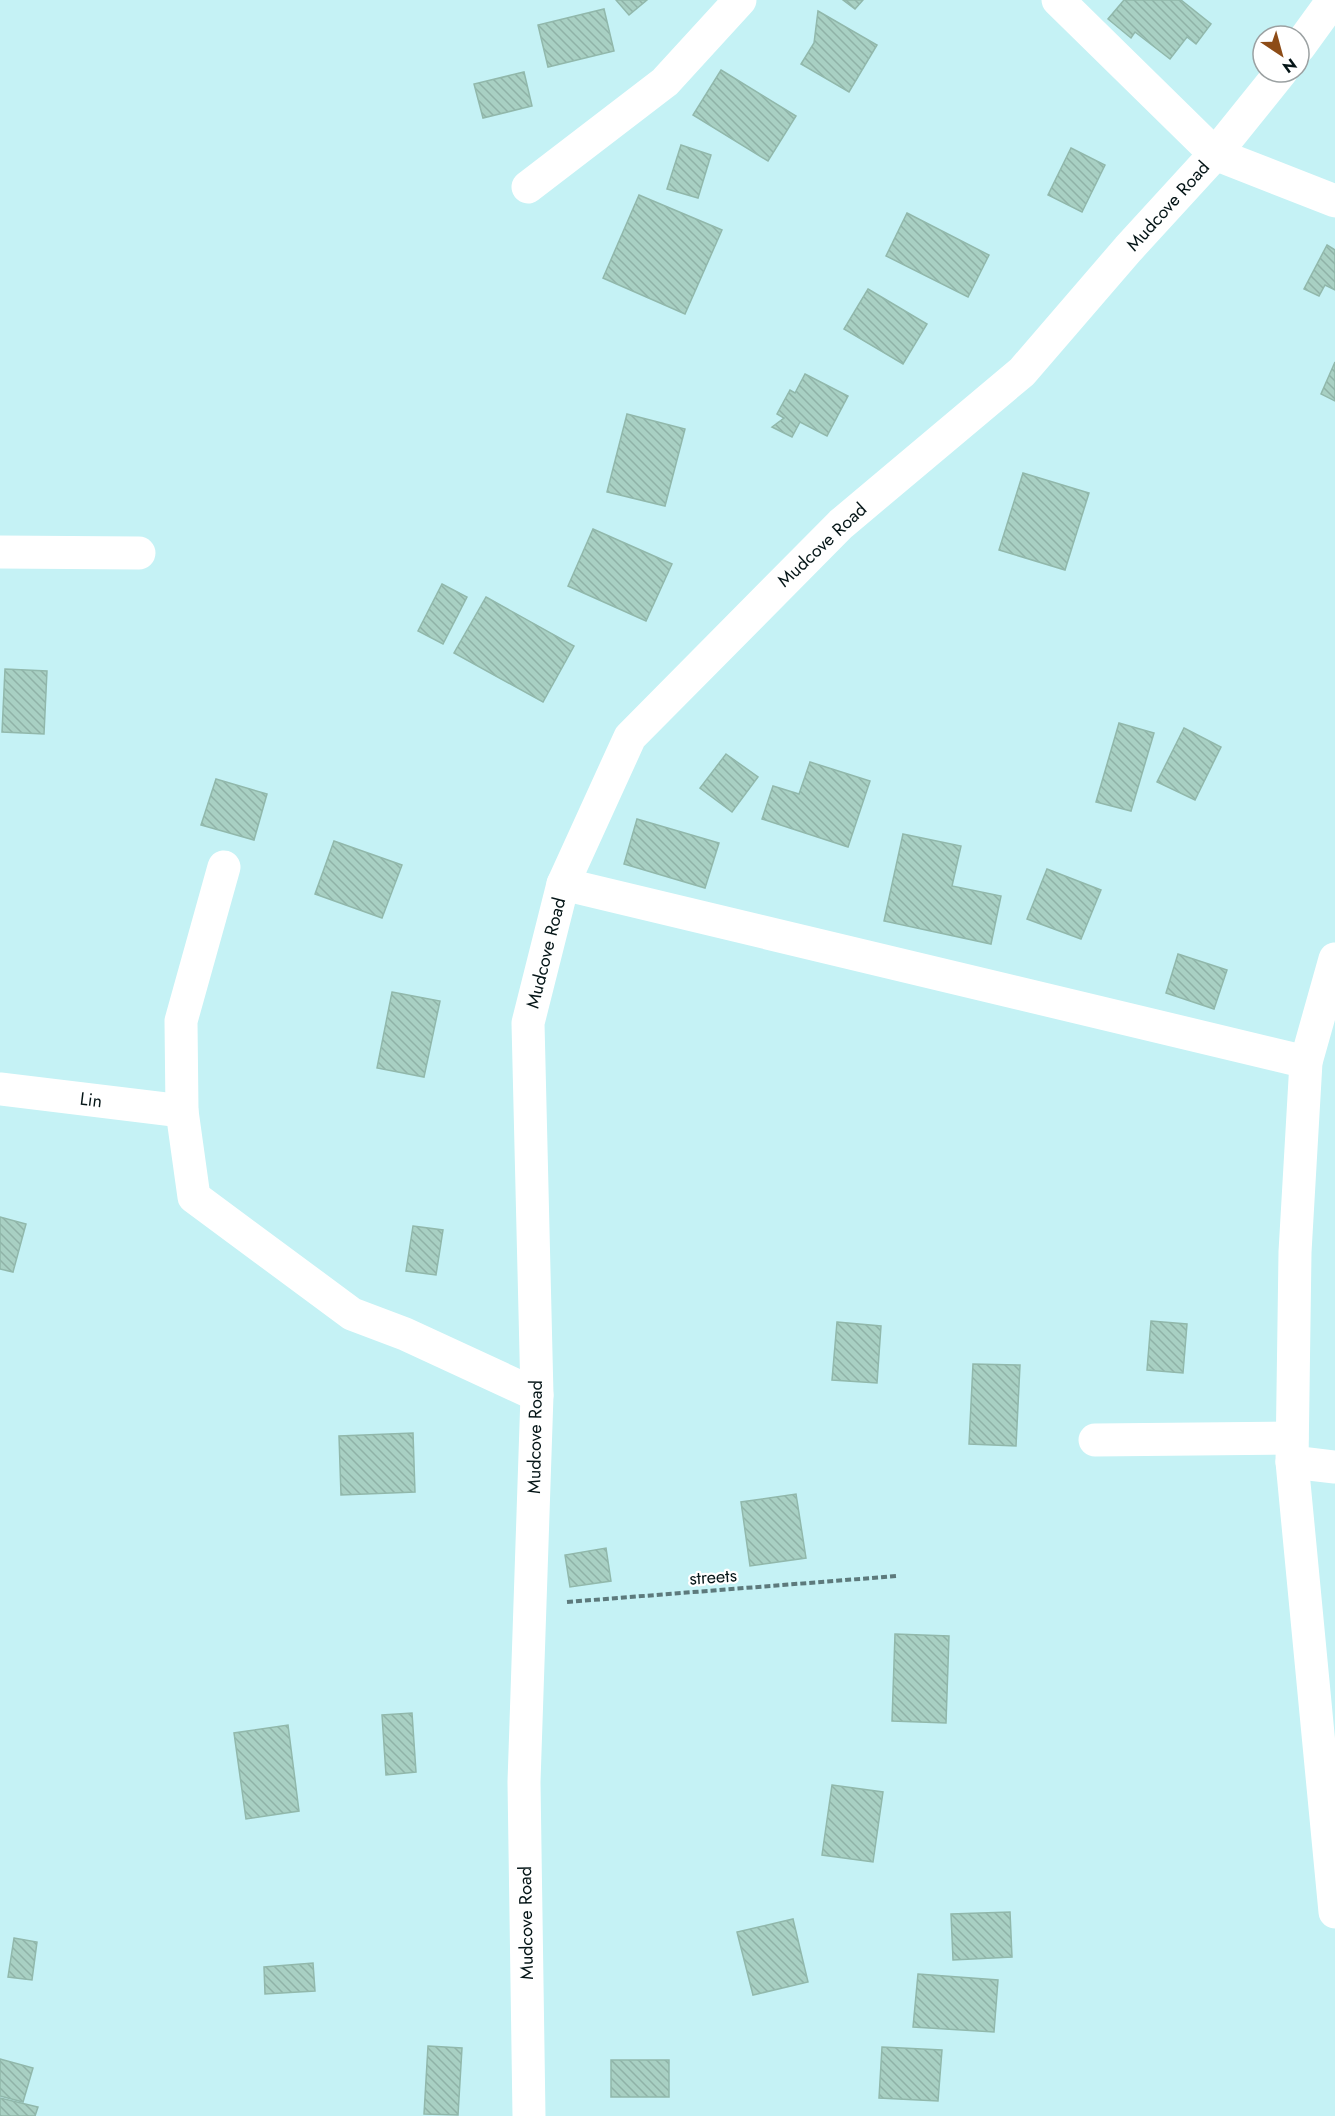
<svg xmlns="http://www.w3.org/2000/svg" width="1335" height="2116" viewBox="0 0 1335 2116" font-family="Jost,sans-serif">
	<defs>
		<pattern id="building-back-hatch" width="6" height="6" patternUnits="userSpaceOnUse" patternTransform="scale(1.5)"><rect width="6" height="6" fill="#a8d0c3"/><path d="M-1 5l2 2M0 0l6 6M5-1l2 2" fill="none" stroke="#8fb2a7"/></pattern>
	</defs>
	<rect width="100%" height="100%" fill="#c5f2f5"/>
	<g fill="url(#building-back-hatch)" stroke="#91b8ab" stroke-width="1.5">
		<polygon points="616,0 647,0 629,15"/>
		<polygon points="843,0 863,0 855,9"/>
		<polygon points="1124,0 1181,0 1211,24 1196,44 1187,37 1170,59 1135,32 1131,38 1108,19"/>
		<polygon points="604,9 614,51 548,67 538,25"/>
		<polygon points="818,11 877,45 849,92 801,64 814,43"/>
		<polygon points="721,70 796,116 768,161 693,115"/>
		<polygon points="524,72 532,106 483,118 474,84"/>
		<polygon points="681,145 711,155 698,198 667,189"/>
		<polygon points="1071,148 1105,165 1082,212 1048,195"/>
		<polygon points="639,195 722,230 685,314 603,278"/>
		<polygon points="907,213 989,255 968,297 886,256"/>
		<polygon points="1327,245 1335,250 1335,290 1325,285 1319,296 1304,289"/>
		<polygon points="868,289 927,324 903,364 844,329"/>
		<polygon points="1335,362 1335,401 1321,394"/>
		<polygon points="805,374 848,396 827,436 800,422 792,437 772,427 784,418 777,414 790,390 795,393"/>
		<polygon points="627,414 685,429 665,506 607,492"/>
		<polygon points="1023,473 1089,493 1065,570 999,550"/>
		<polygon points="593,529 672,564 646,621 568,586"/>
		<polygon points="442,584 467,597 443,644 418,631"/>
		<polygon points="486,597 574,646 543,702 454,653"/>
		<polygon points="5,669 47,671 44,734 2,732"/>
		<polygon points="1119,723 1154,733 1131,811 1096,802"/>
		<polygon points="1184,728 1221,747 1195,800 1157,782"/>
		<polygon points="726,754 758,777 732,812 700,788"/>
		<polygon points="810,762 870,781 848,847 762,819 773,786 799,794"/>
		<polygon points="216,779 267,794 254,840 201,825"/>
		<polygon points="637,819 719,843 705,888 624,864"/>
		<polygon points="903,834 961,846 952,886 1001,896 991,944 884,921"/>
		<polygon points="334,841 402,865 382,918 315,894"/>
		<polygon points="1047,869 1101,890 1081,939 1027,919"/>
		<polygon points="1178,954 1227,970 1214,1009 1166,993"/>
		<polygon points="392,992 440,1001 424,1077 377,1068"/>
		<polygon points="0,1217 26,1224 13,1272 0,1269"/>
		<polygon points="413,1226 443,1230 436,1275 406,1271"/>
		<polygon points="1151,1321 1187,1324 1183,1373 1147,1370"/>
		<polygon points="837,1322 881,1326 877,1383 832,1380"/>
		<polygon points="973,1364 1020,1365 1016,1446 969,1444"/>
		<polygon points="413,1433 415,1492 341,1495 339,1436"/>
		<polygon points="796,1494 806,1558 750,1566 741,1502"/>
		<polygon points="606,1548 611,1581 570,1587 565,1555"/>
		<polygon points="895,1634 949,1636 946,1723 892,1721"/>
		<polygon points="412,1713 416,1772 386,1775 382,1715"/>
		<polygon points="288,1725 299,1811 246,1819 234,1733"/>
		<polygon points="832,1785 883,1792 873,1862 822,1855"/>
		<polygon points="1010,1912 1012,1957 953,1960 951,1914"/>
		<polygon points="793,1919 808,1982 753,1995 737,1932"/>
		<polygon points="14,1938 37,1942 32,1980 8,1977"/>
		<polygon points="313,1963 315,1991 265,1994 264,1967"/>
		<polygon points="918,1974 998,1980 994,2032 913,2027"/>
		<polygon points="428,2046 462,2048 458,2115 424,2114"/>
		<polygon points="882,2047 942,2050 938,2101 879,2098"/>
		<polygon points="0,2059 33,2068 23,2102 0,2096"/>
		<rect x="611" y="2060" width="58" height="37"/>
		<polygon points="0,2098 38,2107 35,2116 0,2116"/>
	</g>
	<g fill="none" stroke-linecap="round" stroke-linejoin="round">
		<polyline stroke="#5d7a7c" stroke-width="4" stroke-dasharray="6 3" stroke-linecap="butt" points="567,1602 897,1576"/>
		<g stroke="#fff" stroke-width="33">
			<polyline points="1058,0 1215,154 1335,201"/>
			<polyline points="528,187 665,82 740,0"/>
			<polyline points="0,552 139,553"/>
			<polyline points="224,867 181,1021 182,1111 194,1197 352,1314 405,1334 537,1395"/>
			<polyline points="563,884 1306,1062"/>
			<polyline points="1335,959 1306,1062 1295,1252 1292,1462 1335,1912"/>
			<polyline points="0,1089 182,1111"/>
			<polyline points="1095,1440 1292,1438"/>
			<polyline points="1292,1462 1335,1467"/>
		</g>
		<g stroke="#fff" stroke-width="33">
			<polyline points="1299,47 1333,0"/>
			<polyline points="529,2116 524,1782 537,1395 528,1023 563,884 630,737 841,524 1022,372 1128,249 1215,154 1281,72"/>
		</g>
	</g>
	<g text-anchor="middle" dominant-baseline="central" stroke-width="4.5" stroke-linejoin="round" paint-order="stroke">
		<g font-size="18" fill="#051517" stroke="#fff">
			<text transform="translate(1168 206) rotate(-48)">Mudcove Road</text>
			<text transform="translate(822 545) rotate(-43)">Mudcove Road</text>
			<text transform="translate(546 953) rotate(-76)">Mudcove Road</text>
			<text transform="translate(91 1100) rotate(7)">Lin</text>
			<text transform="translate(535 1437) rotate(-89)">Mudcove Road</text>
			<text transform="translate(713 1577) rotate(-4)">streets</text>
			<text transform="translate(526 1923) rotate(-91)">Mudcove Road</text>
		</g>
	</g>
	<g transform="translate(1281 54) rotate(144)"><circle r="28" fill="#ffffff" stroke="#9ba1a2" stroke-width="1.5"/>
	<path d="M0-4.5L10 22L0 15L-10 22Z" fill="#8d4c17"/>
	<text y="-9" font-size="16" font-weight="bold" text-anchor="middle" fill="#051517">N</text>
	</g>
</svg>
